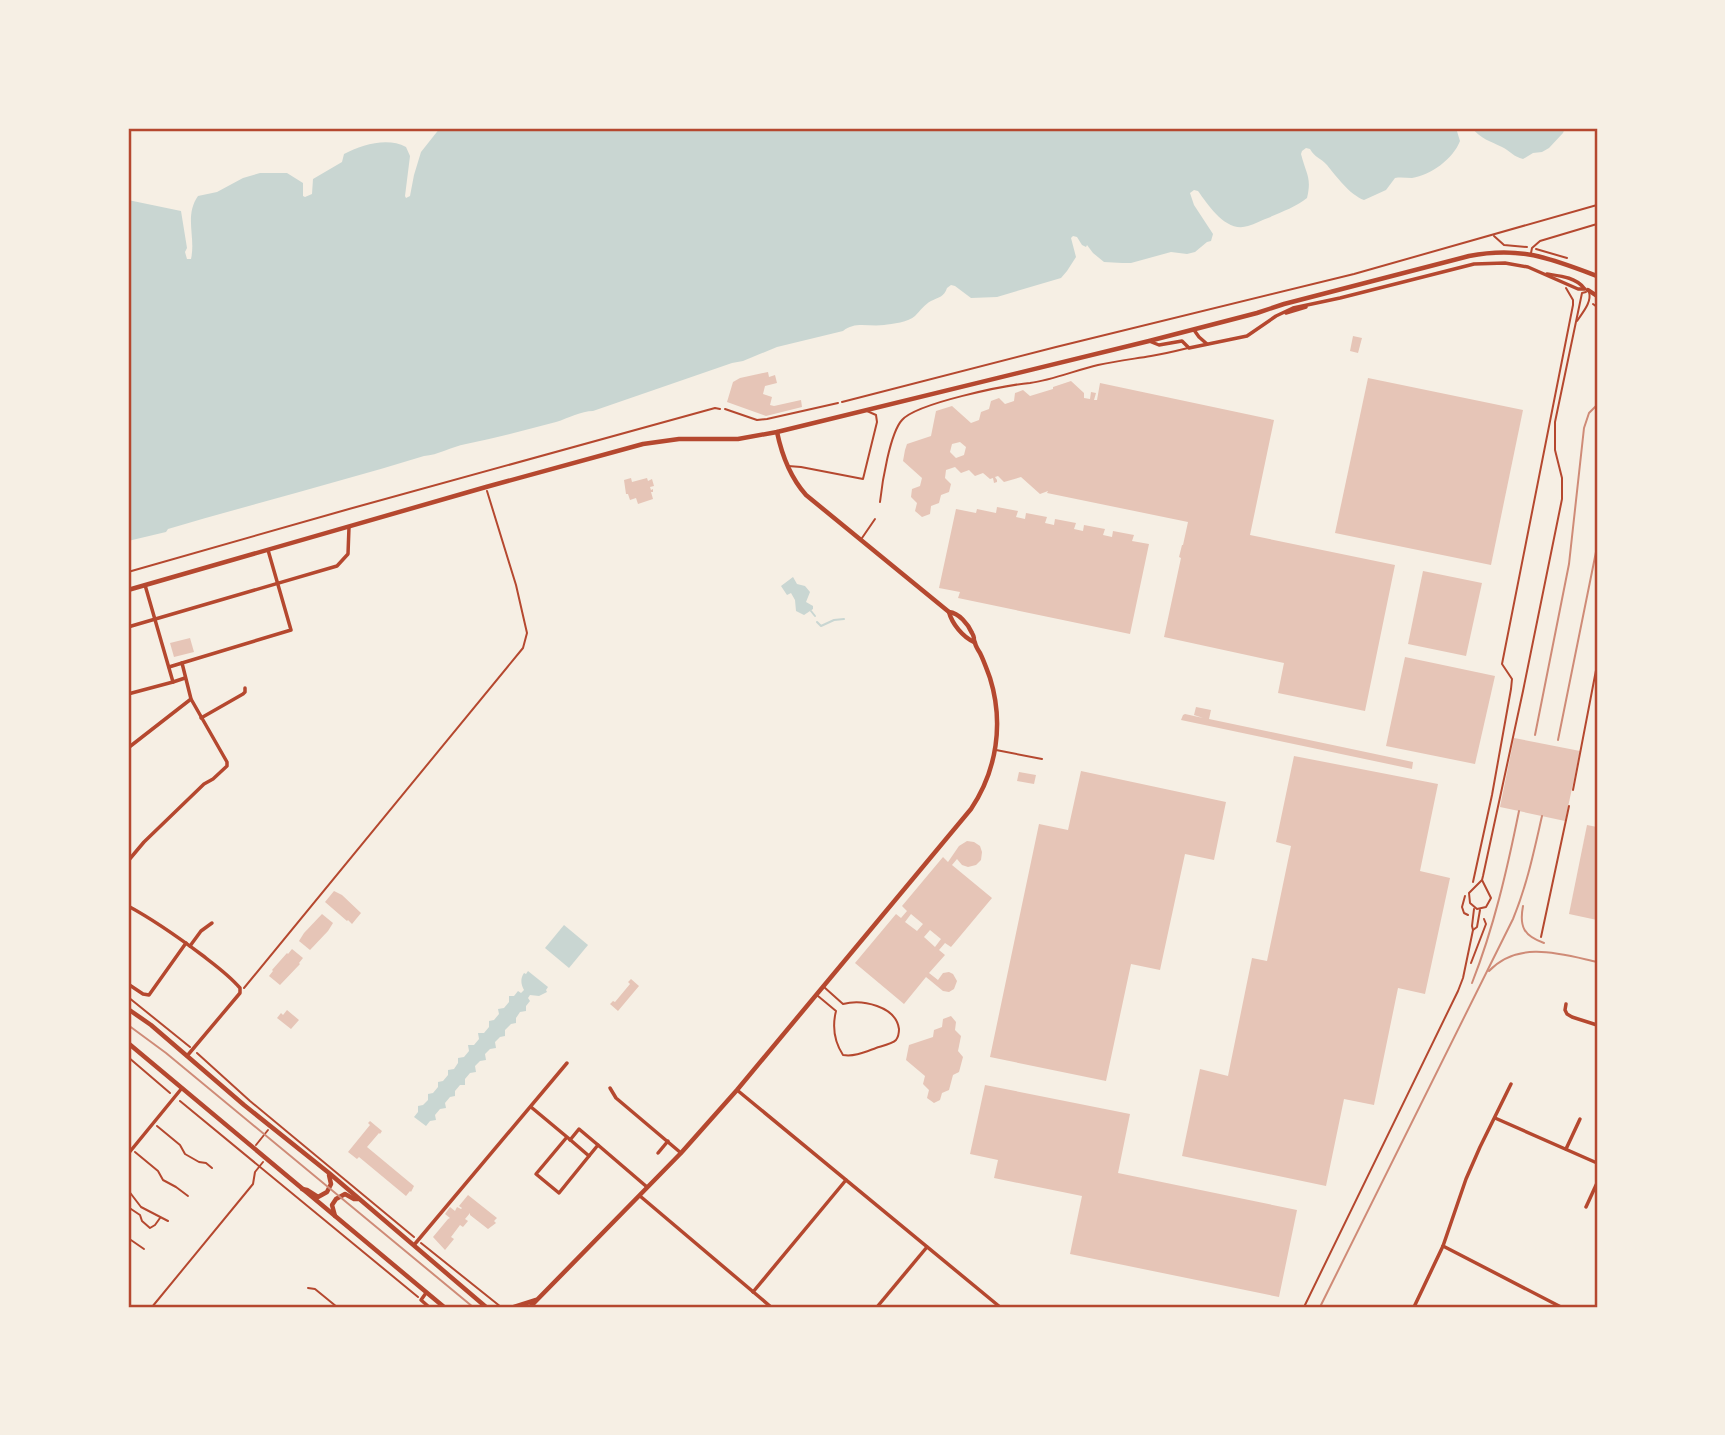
<svg xmlns="http://www.w3.org/2000/svg" width="1725" height="1435" viewBox="0 0 1725 1435" font-family="Lora,serif">
	<rect width="100%" height="100%" fill="#f6efe4"/>
	<g fill="#c9d6d2">
		<path d="M 440,128 L 1456,128 L 1460,141 C 1453,159 1431,175 1412,178 C 1406,178 1401,177 1395,178 L 1386,190 L 1364,200 C 1350,195 1336,176 1327,165 C 1321,158 1315,158 1310,149 L 1306,148 L 1302,151 L 1301,154 C 1306,174 1312,177 1307,198 C 1296,207 1281,212 1268,218 C 1262,220 1255,224 1248,226 C 1226,233 1209,206 1198,191 L 1194,190 L 1190,193 L 1194,205 L 1213,234 L 1211,241 L 1207,242 L 1195,252 L 1187,254 L 1171,252 L 1131,263 L 1122,263 L 1104,262 L 1093,253 L 1087,245 L 1086,247 L 1082,245 L 1077,237 L 1073,236 L 1071,238 L 1076,257 L 1067,271 L 1061,278 L 997,297 L 971,298 L 955,286 L 951,285 L 947,288 C 944,297 939,297 931,301 C 925,304 920,311 915,316 C 909,322 892,324 884,325 C 868,327 855,321 843,331 L 777,347 L 743,361 L 732,363 L 593,411 C 581,411 569,418 556,422 C 526,430 496,438 466,444 C 451,447 438,455 424,456 C 339,482 253,504 168,529 L 166,532 L 128,541 L 128,200 L 181,211 L 187,248 L 185,252 L 187,259 L 191,259 C 196,237 184,216 198,196 L 217,192 L 243,178 L 260,173 L 287,173 L 303,183 L 303,196 L 305,197 L 312,194 L 313,179 L 342,162 L 344,154 C 362,145 387,137 406,147 L 410,156 L 405,196 L 406,198 L 410,196 L 414,175 L 421,152 Z"/>
		<path d="M 1472,128 L 1565,128 L 1563,133 L 1549,148 L 1542,152 L 1533,153 L 1523,159 C 1514,157 1510,151 1502,147 C 1490,141 1481,139 1472,128 Z"/>
		<polygon points="793,577 797,584 805,586 810,592 806,602 813,606 813,609 804,615 796,611 795,600 791,593 787,595 781,586"/>
		<polygon points="564,925 588,945 569,968 545,948"/>
		<path d="M 528,971 L 548,987 L 546,990 L 547,992 L 539,996 L 530,995 L 528,998 L 530,1001 L 526,1006 L 526,1011 L 520,1012 L 516,1018 L 516,1023 L 511,1024 L 505,1030 L 505,1036 L 500,1037 L 495,1042 L 496,1048 L 490,1049 L 485,1054 L 486,1060 L 480,1061 L 475,1066 L 476,1072 L 470,1073 L 465,1079 L 465,1085 L 460,1085 L 455,1091 L 455,1096 L 450,1097 L 445,1103 L 446,1108 L 440,1109 L 435,1115 L 436,1120 L 430,1121 L 426,1126 L 414,1117 L 418,1112 L 418,1106 L 423,1105 L 428,1100 L 428,1094 L 433,1093 L 438,1087 L 438,1082 L 443,1081 L 448,1075 L 448,1070 L 454,1069 L 458,1063 L 458,1058 L 464,1057 L 469,1051 L 468,1045 L 474,1045 L 479,1039 L 478,1033 L 484,1033 L 489,1027 L 489,1021 L 494,1020 L 499,1014 L 498,1009 L 504,1008 L 509,1002 L 509,996 L 514,996 L 518,991 L 521,993 L 524,990 C 521,984 520,979 524,973 L 526,974 Z"/>
	</g>
	<g fill="none" stroke-linecap="round" stroke-linejoin="round">
		<g stroke="#c9d6d2" stroke-width="2">
			<polyline points="811,611 815,616"/>
			<polyline points="817,622 821,626 834,620 844,619"/>
		</g>
	</g>
	<g fill="#e6c5b7" fill-rule="evenodd">
		<polygon points="1353,336 1362,338 1358,353 1350,351"/>
		<polygon points="768,372 769,377 775,375 777,383 765,386 763,394 772,397 770,405 774,406 801,400 802,407 766,416 727,402 733,382 740,378"/>
		<polygon points="1368,378 1523,410 1491,565 1335,533"/>
		<path d="M 1071,381 L 1084,393 L 1084,398 L 1090,399 L 1091,392 L 1096,393 L 1094,400 L 1097,400 L 1100,383 L 1274,420 L 1250,535 L 1395,565 L 1365,711 L 1278,693 L 1284,663 L 1164,637 L 1181,558 L 1179,557 L 1182,545 L 1183,545 L 1188,522 L 1047,493 L 1048,491 L 1040,494 L 1021,477 L 1004,482 L 998,476 L 995,477 L 997,480 L 997,482 L 994,483 L 993,478 L 990,479 L 983,473 L 975,476 L 969,470 L 961,473 L 955,467 L 946,470 L 945,478 L 951,484 L 949,492 L 941,495 L 939,503 L 931,506 L 930,514 L 922,517 L 915,511 L 917,503 L 911,497 L 912,489 L 920,486 L 922,478 L 903,461 L 905,450 L 907,444 L 931,436 L 936,411 L 952,406 L 971,423 L 979,420 L 981,412 L 989,409 L 991,401 L 999,398 L 1005,404 L 1014,401 L 1015,393 L 1023,390 L 1030,396 L 1053,389 L 1053,387 ZM 960,442 L 966,447 L 964,455 L 956,458 L 950,452 L 952,444 Z"/>
		<polygon points="631,478 632,482 647,478 648,481 652,479 654,486 650,487 651,490 653,489 653,492 651,492 653,499 638,504 636,498 630,500 628,494 626,494 624,480"/>
		<polygon points="997,507 1018,511 1016,517 1025,519 1026,513 1047,517 1045,523 1054,525 1055,519 1076,523 1074,529 1083,531 1084,525 1105,529 1103,535 1112,537 1113,531 1134,535 1132,541 1149,544 1130,634 958,598 960,592 939,588 956,509 976,513 977,509 996,513"/>
		<polygon points="1423,571 1482,583 1466,656 1408,644"/>
		<polygon points="190,638 194,652 174,657 170,643"/>
		<polygon points="1405,657 1495,676 1475,764 1386,746"/>
		<polygon points="1196,707 1211,710 1209,719 1413,762 1412,769 1181,720 1183,715 1185,714 1203,718 1194,715"/>
		<polygon points="1514,738 1580,751 1565,821 1500,807"/>
		<polygon points="1294,756 1438,784 1420,871 1450,878 1425,994 1398,988 1374,1105 1344,1099 1326,1186 1182,1156 1200,1069 1228,1076 1252,958 1267,961 1291,846 1276,842"/>
		<polygon points="1081,771 1226,802 1214,860 1185,854 1160,970 1131,964 1106,1081 990,1057 1039,824 1068,830"/>
		<polygon points="1019,772 1036,775 1034,784 1017,781"/>
		<polygon points="1587,825 1597,827 1597,920 1569,914"/>
		<path d="M 967,841 L 974,842 L 980,846 L 982,852 L 981,860 L 976,865 L 968,867 L 962,865 L 957,859 L 952,865 L 992,898 L 951,947 L 945,943 L 939,950 L 945,955 L 929,973 L 938,980 L 943,973 L 949,972 L 953,974 L 957,981 L 954,989 L 949,992 L 943,991 L 926,977 L 904,1004 L 855,963 L 896,914 L 901,918 L 907,911 L 902,906 L 943,857 L 948,862 L 959,846 ZM 911,914 L 923,924 L 917,931 L 905,922 ZM 930,930 L 941,939 L 935,947 L 924,937 Z"/>
		<polygon points="334,891 342,895 361,913 352,924 348,920 347,921 325,902"/>
		<polygon points="322,914 333,923 328,931 310,950 299,941 304,933"/>
		<polygon points="292,949 303,958 299,963 300,964 280,985 269,976 273,971 272,970 287,953 288,954"/>
		<polygon points="631,979 639,986 618,1011 610,1004 613,1001 615,1002 630,984 628,982"/>
		<polygon points="287,1010 299,1020 291,1029 277,1018 281,1013 283,1015"/>
		<polygon points="951,1016 956,1022 955,1030 961,1036 958,1051 963,1057 959,1072 953,1075 949,1090 942,1093 940,1100 934,1103 927,1098 929,1090 923,1084 925,1076 906,1060 909,1045 933,1037 934,1030 942,1027 943,1019"/>
		<polygon points="985,1085 1130,1114 1118,1173 1297,1210 1279,1297 1070,1254 1082,1196 994,1178 998,1160 970,1154"/>
		<polygon points="370,1121 382,1131 380,1134 379,1133 367,1147 414,1186 411,1192 410,1191 406,1196 359,1157 357,1159 348,1152 370,1125 368,1123"/>
		<polygon points="468,1195 497,1218 494,1221 496,1223 488,1229 470,1215 470,1213 465,1219 468,1221 463,1227 460,1225 451,1237 454,1239 445,1250 433,1237 448,1219 450,1218 445,1214 450,1207 455,1211 457,1207 461,1209 462,1208 459,1206"/>
	</g>
	<g fill="none" stroke-linecap="round" stroke-linejoin="round">
		<g stroke="#b5482f" stroke-width="2">
			<polyline points="1494,236 1504,245 1527,247"/>
			<polyline points="1536,249 1567,258"/>
			<polyline points="1593,304 1597,307"/>
			<polyline points="842,402 1056,347 1354,274 1597,205"/>
			<polyline points="128,572 349,509 715,408 720,409"/>
			<polyline points="1473,882 1492,795 1511,689 1512,679 1502,664 1573,305 1573,300 1566,288"/>
			<polyline points="1465,896 1462,907 1464,913 1468,915"/>
			<polyline points="1471,963 1486,924 1484,919"/>
			<polyline points="244,988 523,648 527,633 516,585 487,491"/>
			<polyline points="128,997 190,1047"/>
			<polyline points="197,1053 250,1101 414,1237"/>
			<polyline points="128,1057 170,1093"/>
			<polyline points="180,1101 418,1297"/>
			<polyline points="157,1126 180,1145 185,1154 199,1162 206,1163 212,1168"/>
			<polyline points="256,1145 268,1130"/>
			<polyline points="135,1152 158,1171 163,1180 176,1187 188,1196"/>
			<polyline points="128,1190 141,1207 168,1221"/>
			<polyline points="128,1207 140,1215 142,1221 150,1228 155,1225 160,1218"/>
			<polyline points="128,1238 144,1249"/>
			<polyline points="421,1243 501,1307"/>
			<polyline points="152,1307 253,1184 255,1172 263,1162"/>
		</g>
		<g stroke="#b5482f" stroke-width="2">
			<polyline points="1531,253 1532,248 1540,241 1597,224"/>
			<path d="M 1577,321 C 1583,312 1592,302 1589,292"/>
			<polyline points="725,409 757,420 767,419 838,403"/>
			<polyline points="788,466 801,467 863,479 877,422 876,415 867,411"/>
			<path d="M 880,502 C 882,483 890,433 902,420 C 917,403 1006,385 1030,383 C 1053,380 1076,370 1098,365 C 1116,361 1133,359 1151,356 C 1163,354 1176,351 1188,348"/>
			<polyline points="862,538 875,519"/>
			<polyline points="996,750 1042,759"/>
			<polyline points="1573,790 1597,665"/>
			<polyline points="1482,880 1491,898 1486,907 1477,909 1470,903 1469,893 1482,880 1483,876 1523,691 1562,499 1562,478 1555,450 1555,422 1582,293 1586,292"/>
			<polyline points="1473,930 1477,927 1480,910"/>
			<polyline points="1541,937 1569,806"/>
			<path d="M 818,996 L 836,1011 C 832,1027 834,1041 843,1055 C 854,1057 865,1052 876,1048 C 882,1046 892,1044 896,1040 C 899,1036 899,1033 899,1029 C 896,1006 862,999 843,1004 L 824,987"/>
			<polyline points="308,1288 315,1289 337,1307"/>
			<polyline points="1304,1307 1458,991 1463,978 1473,930 1472,926 1474,909"/>
		</g>
		<g stroke="#b5482f" stroke-width="3.5">
			<path d="M 1547,274 C 1560,276 1575,277 1584,288"/>
			<polyline points="1286,313 1306,307"/>
			<polyline points="1194,330 1199,337 1207,344"/>
			<polyline points="1149,341 1159,345 1182,341 1189,348 1247,336 1276,316 1293,308 1340,298 1474,264 1505,263 1528,267 1578,289 1585,289"/>
			<polyline points="145,585 173,682 185,678"/>
			<polyline points="128,627 337,566 348,554 349,527"/>
			<polyline points="182,663 291,630 268,550"/>
			<polyline points="128,694 173,682"/>
			<polyline points="201,718 243,694 245,692 245,688"/>
			<polyline points="128,748 191,699"/>
			<polyline points="128,861 144,842 204,784 213,779 227,766 227,762 191,699 182,663 169,667"/>
			<path d="M 128,906 C 154,920 178,937 202,955 C 215,965 229,975 240,988 L 240,993 L 187,1056"/>
			<polyline points="190,946 201,931 212,923"/>
			<polyline points="128,984 143,994 149,995 186,943"/>
			<polyline points="1566,1004 1565,1010 1567,1014 1572,1017 1597,1025"/>
			<polyline points="610,1088 616,1098 681,1153"/>
			<polyline points="737,1090 1000,1307"/>
			<polyline points="531,1107 567,1137 536,1174 559,1193 589,1156 567,1137"/>
			<polyline points="1495,1118 1597,1163"/>
			<polyline points="570,1140 579,1129 598,1145 589,1156"/>
			<polyline points="598,1145 647,1187"/>
			<polyline points="1566,1149 1580,1119"/>
			<polyline points="658,1153 668,1141"/>
			<polyline points="128,1154 182,1088"/>
			<polyline points="640,1196 771,1307"/>
			<polyline points="1586,1207 1597,1183"/>
			<polyline points="414,1245 567,1063"/>
			<polyline points="1443,1246 1561,1307"/>
			<polyline points="753,1292 846,1180"/>
			<polyline points="426,1293 421,1300 429,1307"/>
			<polyline points="877,1307 927,1247"/>
			<polyline points="1414,1307 1443,1246 1466,1179 1480,1147 1511,1084"/>
		</g>
		<g stroke="#b5482f" stroke-width="4.5">
			<polyline points="1588,290 1597,296"/>
			<path d="M 128,590 L 486,487 L 643,444 L 679,439 L 738,439 L 777,432 L 1149,341 L 1257,313 L 1284,304 L 1469,256 C 1520,246 1550,258 1597,276"/>
			<path d="M 949,612 C 952,624 963,637 974,642"/>
			<polyline points="128,1009 151,1025 244,1105 329,1173 486,1307"/>
			<polyline points="128,1043 444,1307"/>
			<polyline points="302,1189 307,1190 318,1197 327,1192 331,1184 329,1175"/>
			<polyline points="335,1216 332,1205 336,1199 345,1194 354,1199 358,1199"/>
			<polyline points="514,1307 536,1300"/>
			<path d="M 530,1307 L 681,1153 L 737,1090 L 971,809 C 997,770 1004,723 990,678 C 987,670 984,661 980,653 C 978,650 976,647 975,643 C 972,636 976,640 972,633 C 968,624 959,613 949,612 L 806,495 C 790,477 782,456 777,432"/>
		</g>
		<g stroke="#cf8b77" stroke-width="2">
			<polyline points="1535,735 1569,564 1584,428 1589,413 1597,405"/>
			<polyline points="1558,740 1597,547"/>
			<path d="M 1523,906 C 1519,927 1524,936 1544,943"/>
			<path d="M 1489,971 C 1519,940 1561,954 1597,962"/>
			<path d="M 1472,983 C 1494,927 1507,870 1519,811"/>
			<polyline points="128,1025 166,1053 473,1307"/>
			<path d="M 1320,1307 L 1513,919 C 1527,885 1534,851 1542,816"/>
		</g>
	</g>
	<rect width="1725" height="1435" fill="none" stroke="#f6efe4" stroke-width="259"/>
	<rect x="130" y="130" width="1466" height="1176" fill="none" stroke="#b5482f" stroke-width="2.5"/>
</svg>
